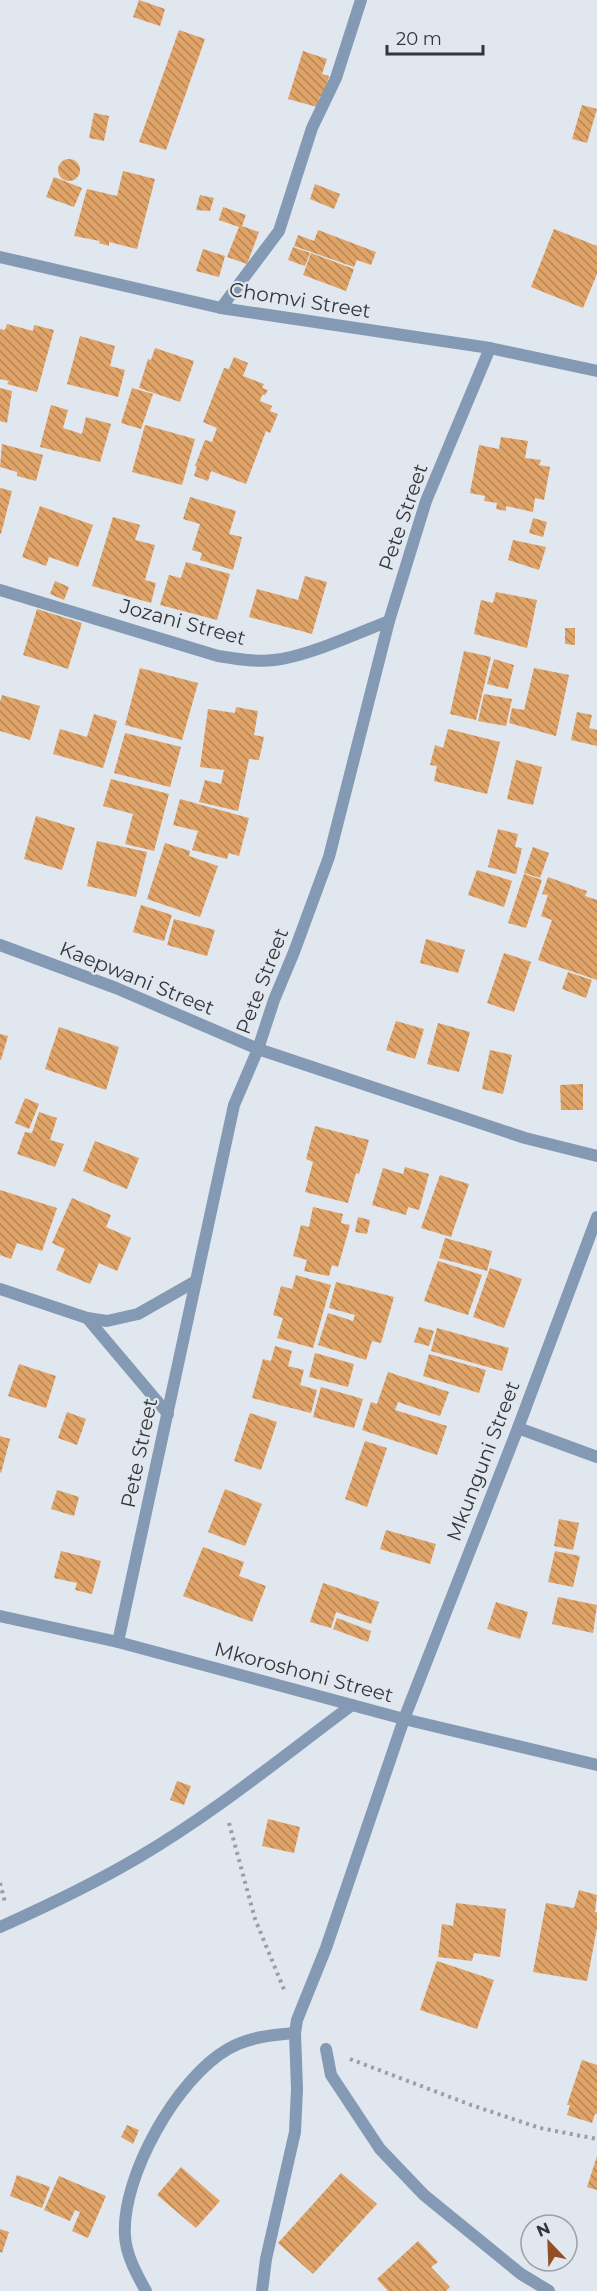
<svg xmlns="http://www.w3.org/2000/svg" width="597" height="2291" viewBox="0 0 597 2291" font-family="Montserrat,sans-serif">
	<defs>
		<pattern id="building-back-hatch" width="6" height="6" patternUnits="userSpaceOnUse" patternTransform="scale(1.5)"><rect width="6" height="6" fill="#e0a368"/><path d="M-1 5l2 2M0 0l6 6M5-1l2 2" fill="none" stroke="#b68657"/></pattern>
	</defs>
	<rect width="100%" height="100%" fill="#e0e7ee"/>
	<g fill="url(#building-back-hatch)">
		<polygon points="139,0 165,9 160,26 133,17"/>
		<polygon points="179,30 205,39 166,150 139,142"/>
		<polygon points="303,51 327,59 322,74 329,76 323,97 320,96 317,107 288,99"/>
		<polygon points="582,105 597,109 587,143 572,139"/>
		<polygon points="94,113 109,116 104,141 89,138"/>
		<circle cx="69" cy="170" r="11"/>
		<polygon points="123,171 155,179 137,249 109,242 109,246 99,243 100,241 74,236 87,189 117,196"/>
		<polygon points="54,177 82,188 74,207 46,197"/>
		<polygon points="315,184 340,194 334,209 310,199"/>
		<polygon points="200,195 214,198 210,211 196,210"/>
		<polygon points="223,207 246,215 242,226 259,232 247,264 227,257 239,227 219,220"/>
		<polygon points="554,229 597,246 597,274 583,308 531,287"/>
		<polygon points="318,230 376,252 371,265 357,260 354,267 294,246 298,235 314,241"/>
		<polygon points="293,247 310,253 305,266 288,260"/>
		<polygon points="203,249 225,256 219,277 196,271"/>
		<polygon points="311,253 354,269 346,291 303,275"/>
		<polygon points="7,324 33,331 34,325 54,330 37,392 7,384 9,381 0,379 0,329 5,330"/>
		<polygon points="80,336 115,346 110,366 125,370 118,397 67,384"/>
		<polygon points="155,348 194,361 180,402 139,388 148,359 151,360"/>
		<polygon points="234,357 248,363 243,376 264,384 262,388 268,390 265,395 262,395 260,401 272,406 270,411 278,414 270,433 266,431 246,484 211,471 208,481 194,476 197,466 195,466 205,440 212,442 217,428 203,422 224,368 229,369"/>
		<polygon points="0,388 12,391 7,423 0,421"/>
		<polygon points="132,388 153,394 141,429 121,423"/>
		<polygon points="51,405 68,410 63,428 82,434 86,417 111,424 100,462 40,447"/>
		<polygon points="145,425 195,439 182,485 132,472"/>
		<polygon points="501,437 528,441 525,458 541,460 539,465 550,467 544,500 535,498 533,512 506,506 506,511 496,509 497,503 484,501 485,496 470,493 479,445 499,449"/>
		<polygon points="2,444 43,455 36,481 17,476 17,472 0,467"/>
		<polygon points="0,488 12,491 1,534 0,534"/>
		<polygon points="190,497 236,511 229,534 242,537 233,570 200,560 202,553 192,550 200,524 183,519"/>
		<polygon points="40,506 93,525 78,567 49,557 46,566 22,557"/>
		<polygon points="113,517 140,525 135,540 155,545 145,580 156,583 151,603 92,586"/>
		<polygon points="533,518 547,522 543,537 529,533"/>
		<polygon points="513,540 546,547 539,570 508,560"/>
		<polygon points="186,562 230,574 217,620 160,605 169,575 181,578"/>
		<polygon points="305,576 327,582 312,634 249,617 257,589 298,600"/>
		<polygon points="55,581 69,587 64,600 50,594"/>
		<polygon points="496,592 537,600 527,648 474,634 481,600 493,603"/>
		<polygon points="37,609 82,623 68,669 23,655"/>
		<polygon points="565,628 575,628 575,645 565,644"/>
		<polygon points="464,651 491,657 476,720 450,714"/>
		<polygon points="494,659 514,665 508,689 487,684"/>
		<polygon points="140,668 198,683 182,740 125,725"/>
		<polygon points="534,668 569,675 556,736 509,723 512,708 524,710"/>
		<polygon points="484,694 512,699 506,726 478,721"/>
		<polygon points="2,695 40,706 30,740 0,731 0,702"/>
		<polygon points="236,707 258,711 254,735 264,737 259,760 249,759 238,811 199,802 205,780 221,784 224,770 200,767 208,709 235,713"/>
		<polygon points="577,712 592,715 589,728 597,730 597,746 571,740"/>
		<polygon points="94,714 117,721 103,768 53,754 60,729 87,737"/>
		<polygon points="448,729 500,742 487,794 434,781 437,766 430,765 435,745 443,748"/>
		<polygon points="125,733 181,747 170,787 114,773"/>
		<polygon points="516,760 542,767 533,805 507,799"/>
		<polygon points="111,779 169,794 154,851 125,844 133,814 103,806"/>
		<polygon points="180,799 249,818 239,856 229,853 227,859 192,850 198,831 173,825"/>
		<polygon points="36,816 75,828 62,870 24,859"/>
		<polygon points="498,829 518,834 515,847 522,848 516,874 488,867"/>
		<polygon points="97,841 147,852 136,897 87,886"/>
		<polygon points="165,843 190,851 189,856 218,866 200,917 147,899"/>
		<polygon points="533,847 549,853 540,878 524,873"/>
		<polygon points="477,870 512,881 504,907 468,895"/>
		<polygon points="524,874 542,880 526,928 508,923"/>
		<polygon points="548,877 587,891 585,896 597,900 597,980 538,960 552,920 541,916 548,895 542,894"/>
		<polygon points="141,905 172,915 164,941 133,932"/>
		<polygon points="174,919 215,930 207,956 167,945"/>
		<polygon points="426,939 465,950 458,973 420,963"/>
		<polygon points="504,953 531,962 514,1012 487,1003"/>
		<polygon points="568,972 592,980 586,998 562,989"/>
		<polygon points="396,1021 424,1029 415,1059 386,1050"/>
		<polygon points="438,1023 470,1032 459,1072 427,1064"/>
		<polygon points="59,1027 119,1047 106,1090 45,1069"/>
		<polygon points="0,1034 8,1036 1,1060 0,1060"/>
		<polygon points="490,1050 512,1055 503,1094 482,1089"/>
		<polygon points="583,1084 583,1110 561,1110 560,1085"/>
		<polygon points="25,1098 39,1104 29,1129 15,1123"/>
		<polygon points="39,1112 57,1118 50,1140 64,1144 55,1167 17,1154 25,1132 32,1133"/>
		<polygon points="315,1126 369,1140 359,1174 356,1173 348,1203 305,1192 313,1162 306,1159"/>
		<polygon points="95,1141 139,1158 127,1189 83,1171"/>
		<polygon points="405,1167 429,1174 419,1210 408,1207 406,1215 372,1205 383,1168 403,1174"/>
		<polygon points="440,1175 469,1184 451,1237 421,1228"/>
		<polygon points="0,1190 57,1208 42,1251 17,1243 11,1259 0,1255"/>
		<polygon points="72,1198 111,1215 106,1227 131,1238 117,1271 99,1263 90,1284 56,1270 65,1249 52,1243"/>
		<polygon points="313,1207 343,1214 341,1223 350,1225 338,1267 332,1265 329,1276 304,1271 307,1260 293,1256 301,1225 309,1227"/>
		<polygon points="358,1217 370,1220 367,1234 355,1232"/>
		<polygon points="445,1238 492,1251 487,1271 439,1258"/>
		<polygon points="438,1261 482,1275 468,1315 424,1301"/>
		<polygon points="490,1268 522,1279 504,1328 473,1317"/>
		<polygon points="296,1275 331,1285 313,1348 277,1338 283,1318 273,1315 281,1286 292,1289"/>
		<polygon points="336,1282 394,1297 381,1343 372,1341 366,1360 318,1345 328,1313 353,1321 355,1315 329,1308"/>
		<polygon points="419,1327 434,1331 429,1346 414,1342"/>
		<polygon points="437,1328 509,1348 502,1371 431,1351"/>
		<polygon points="275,1346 292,1351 288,1366 304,1370 300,1385 317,1390 311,1413 252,1398 263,1359 271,1361"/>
		<polygon points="315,1353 354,1364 348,1387 309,1377"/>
		<polygon points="429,1354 486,1370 479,1393 423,1376"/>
		<polygon points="19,1364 56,1376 46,1408 8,1396"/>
		<polygon points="388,1372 449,1392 440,1416 398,1402 395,1410 447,1426 437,1455 362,1430 371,1402 377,1404"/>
		<polygon points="321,1387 363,1399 354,1428 313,1417"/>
		<polygon points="67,1412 86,1419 77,1445 58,1438"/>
		<polygon points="250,1413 277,1422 261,1470 234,1461"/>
		<polygon points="0,1436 10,1439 1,1473 0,1472"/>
		<polygon points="365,1441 387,1448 367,1507 345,1499"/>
		<polygon points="225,1489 262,1504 245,1546 208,1532"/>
		<polygon points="57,1490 79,1497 74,1516 51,1509"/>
		<polygon points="559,1519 579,1523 573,1550 554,1546"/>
		<polygon points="386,1530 436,1544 430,1564 380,1549"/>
		<polygon points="203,1547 244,1562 239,1576 266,1586 252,1622 183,1596"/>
		<polygon points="61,1551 101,1561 92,1594 75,1590 77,1583 54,1578"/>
		<polygon points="555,1551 580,1556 573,1587 548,1582"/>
		<polygon points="323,1583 379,1602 371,1624 336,1612 331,1628 310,1622"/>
		<polygon points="558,1597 597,1605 593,1633 552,1624"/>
		<polygon points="496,1602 528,1612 520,1639 487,1629"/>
		<polygon points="337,1618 371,1631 368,1642 333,1629"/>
		<polygon points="177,1781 191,1786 184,1805 170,1800"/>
		<polygon points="268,1819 300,1827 294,1853 262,1846"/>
		<polygon points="579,1890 597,1895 595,1912 597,1912 597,1928 587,1981 533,1972 546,1903 574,1908"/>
		<polygon points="456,1903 506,1909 500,1957 474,1953 472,1961 438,1957 442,1924 453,1926"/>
		<polygon points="437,1961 494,1980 477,2029 420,2010"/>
		<polygon points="582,2060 597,2065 597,2114 595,2114 592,2123 567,2115 570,2105 567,2105"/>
		<polygon points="127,2125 139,2130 133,2144 121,2137"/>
		<polygon points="597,2156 597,2190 587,2187"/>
		<polygon points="181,2167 220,2201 196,2228 157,2195"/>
		<polygon points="341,2173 377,2204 313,2274 278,2243"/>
		<polygon points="17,2175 50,2187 42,2208 10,2196"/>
		<polygon points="59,2176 106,2196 88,2238 72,2231 80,2212 75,2210 70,2221 44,2210"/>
		<polygon points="0,2229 9,2232 2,2253 0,2252"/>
		<polygon points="418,2241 438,2262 431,2267 450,2287 446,2291 388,2291 377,2279"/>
	</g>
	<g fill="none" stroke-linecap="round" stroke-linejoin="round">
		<g stroke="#999fa3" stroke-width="4" stroke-dasharray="3 4.5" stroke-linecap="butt">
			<polyline points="229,1823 255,1919 285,1992"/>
			<polyline points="0,1883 5,1902"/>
			<polyline points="350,2059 471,2105 540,2128 597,2139"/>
		</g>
		<g stroke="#8499b4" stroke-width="12">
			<polyline points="0,257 221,308 490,348 597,371"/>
			<polyline points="221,308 279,231 312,128 336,78 361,0"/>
			<path d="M 0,590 L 218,656 C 237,659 255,662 274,660 C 306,657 358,633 389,621"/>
			<polyline points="0,945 116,988 258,1049 525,1138 597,1156"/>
			<polyline points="0,1289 87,1318 107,1321 138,1314 196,1281"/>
			<polyline points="87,1318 168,1414"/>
			<polyline points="518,1428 597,1457"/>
			<polyline points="118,1642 234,1105 258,1049 274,1000 294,952 329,857 389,621 426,501 490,348"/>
			<path d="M 0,1927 C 47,1906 95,1883 139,1857 C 214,1813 282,1757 352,1705"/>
			<polyline points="326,2049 331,2075 380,2149 424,2195 521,2274 549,2291"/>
			<path d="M 146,2291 C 137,2275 126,2255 125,2236 C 121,2177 177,2078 228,2049 C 249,2037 271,2035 295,2033"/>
			<polyline points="262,2291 266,2259 295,2132 297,2089 295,2033 297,2020 326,1948 404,1719 518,1428 597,1217"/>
		</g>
		<polyline stroke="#8499b4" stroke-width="12" points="0,1616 118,1642 404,1719 597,1765"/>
	</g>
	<g text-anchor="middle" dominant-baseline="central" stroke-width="4.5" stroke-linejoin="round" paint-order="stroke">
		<g font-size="20" fill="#343739" stroke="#e0e7ee">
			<text transform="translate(300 300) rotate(9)">Chomvi Street</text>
			<text transform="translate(403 517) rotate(-71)">Pete Street</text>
			<text transform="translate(183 622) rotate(15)">Jozani Street</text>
			<text transform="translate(137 978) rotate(22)">Kaepwani Street</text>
			<text transform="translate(262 981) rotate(-69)">Pete Street</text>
			<text transform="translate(139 1453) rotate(-78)">Pete Street</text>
			<text transform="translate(483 1461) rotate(-69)">Mkunguni Street</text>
			<text transform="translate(304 1672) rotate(15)">Mkoroshoni Street</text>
		</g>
	</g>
	<g transform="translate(549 2243) rotate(337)"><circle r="28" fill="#e0e7ee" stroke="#9ba1a6" stroke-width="1.5"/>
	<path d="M0-4.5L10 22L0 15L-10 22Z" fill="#934e24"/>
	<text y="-9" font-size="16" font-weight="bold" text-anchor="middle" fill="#343739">N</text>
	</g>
	<path d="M387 45v9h96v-9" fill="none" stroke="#343739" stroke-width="3"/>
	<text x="396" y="45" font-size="18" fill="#343739" stroke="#e0e7ee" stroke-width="4.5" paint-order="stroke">20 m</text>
</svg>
